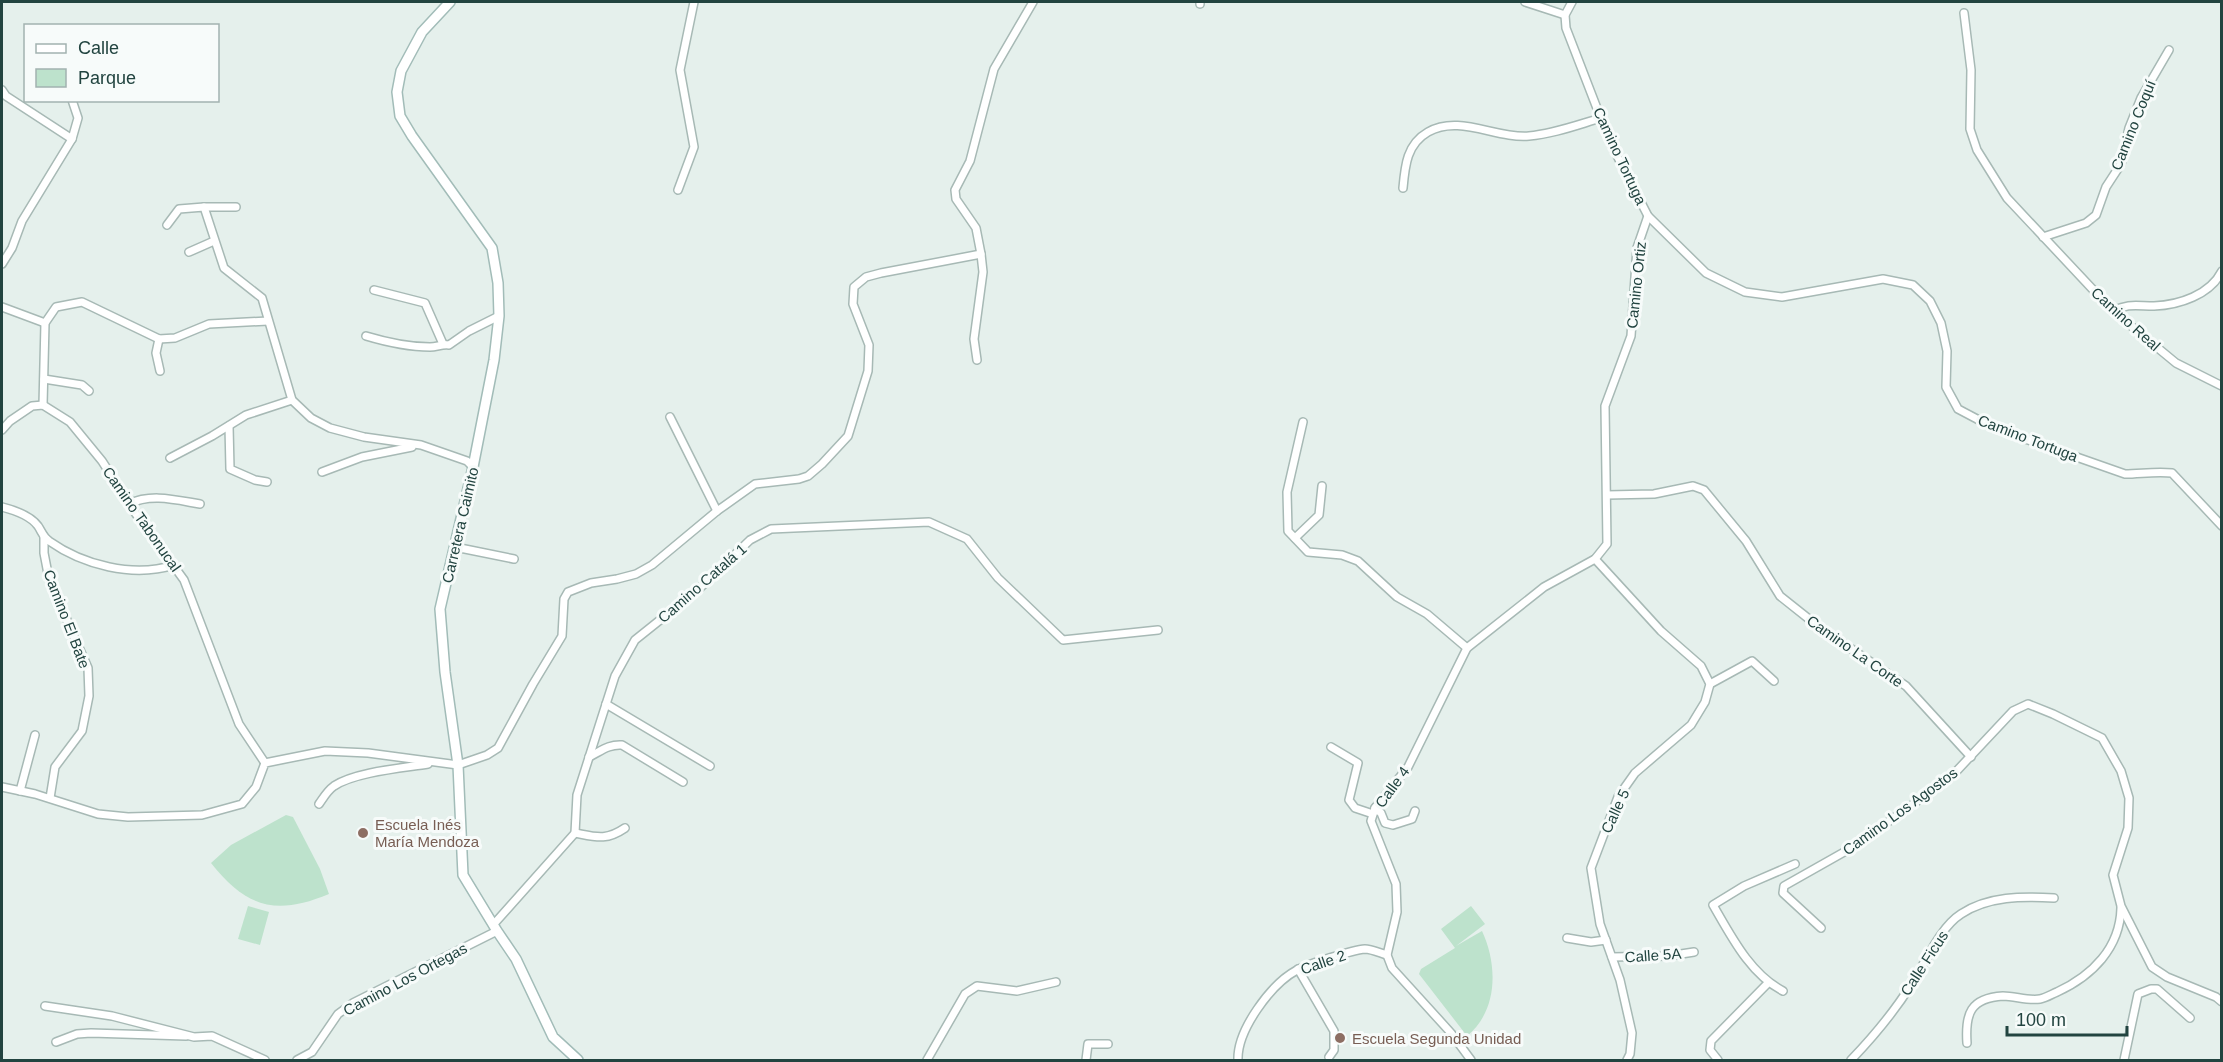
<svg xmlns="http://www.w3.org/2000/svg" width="2223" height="1062" viewBox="0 0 2223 1062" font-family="Helvetica,sans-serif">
	<rect width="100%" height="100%" fill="#e5f0ec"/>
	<g fill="#bde2cc">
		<path d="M 286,815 L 293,817 L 320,869 L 329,894 C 276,916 247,908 211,863 L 231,845 Z"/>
		<polygon points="248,906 269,912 260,945 238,939"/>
		<path d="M 1471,906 L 1485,924 L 1456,946 L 1482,931 C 1498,965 1498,1011 1467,1036 L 1419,974 L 1421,969 L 1455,948 L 1441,929 Z"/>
	</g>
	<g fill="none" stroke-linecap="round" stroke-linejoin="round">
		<g stroke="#a7b9b5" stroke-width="10">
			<g id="street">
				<polyline points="1200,2 1200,4"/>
				<polyline points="1525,2 1565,15"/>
				<path d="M 1572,2 L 1565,15 L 1566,28 L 1610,142 L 1648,216 L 1706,273 L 1745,292 L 1782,297 L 1883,279 L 1913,285 L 1930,301 L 1941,323 L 1947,351 L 1946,387 L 1958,409 L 1994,428 L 2125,474 C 2140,474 2156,471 2172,473 L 2222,526"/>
				<polyline points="1964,13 1971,70 1970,129 1977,150 2007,198 2113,311 2176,363 2222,386"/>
				<polyline points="2,90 6,96 72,139"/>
				<path d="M 1403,188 C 1405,165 1407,144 1428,132 C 1459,114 1496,139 1529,136 C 1553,134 1577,125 1601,118"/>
				<polyline points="678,190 694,147 680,70 694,2"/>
				<polyline points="204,207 236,207"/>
				<polyline points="167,225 179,209 204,207 224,268 262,298 292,400 311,418 330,428 364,437 421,445 467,461 473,467"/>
				<polyline points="2043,237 2086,223 2096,215 2106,187 2121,164 2129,128 2141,98 2169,50"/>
				<polyline points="189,252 214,241"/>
				<polyline points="2,264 12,248 22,221 72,139 78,118 72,100"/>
				<polyline points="374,290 425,303 443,344"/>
				<polyline points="2,307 45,323"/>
				<path d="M 2113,311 C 2128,303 2137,306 2154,306 C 2179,305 2210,295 2222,271"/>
				<path d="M 366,336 C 386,342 409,347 430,347 C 437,347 442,344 449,345 L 469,331 L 499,316"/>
				<polyline points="159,339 156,353 160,371"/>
				<polyline points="977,360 974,339 983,272 981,254 976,228 956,199 955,190 970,161 994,69 1033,2"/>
				<polyline points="44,379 82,385 89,391"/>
				<polyline points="43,405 45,323 56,307 82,302 159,339 175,338 209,324 268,321"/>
				<polyline points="670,417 717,511"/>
				<polyline points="1303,422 1287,492 1288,531 1308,552 1342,555 1358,561 1397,597 1427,614 1467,648"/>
				<polyline points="229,426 230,469 255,480 267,482"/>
				<polyline points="2,430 10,421 32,406 43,405 70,422 102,461 136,514 184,580 239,724 265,763"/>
				<polyline points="170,458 212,436 246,415 292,400"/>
				<polyline points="322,472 362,457 412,447"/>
				<polyline points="1607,495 1654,494 1693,486 1704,490 1746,541 1780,596 1819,627 1906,686 1971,757"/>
				<path d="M 129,504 C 151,493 176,500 200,504"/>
				<path d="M 2,507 C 14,510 30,515 38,526 C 42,532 43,537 49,541 C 83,565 133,578 174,565"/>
				<polyline points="44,537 44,553 49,579 88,668 89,696 82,731 55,767 50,798"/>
				<polyline points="1295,538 1319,515 1322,486"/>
				<polyline points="455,547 514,559"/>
				<polyline points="1595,559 1661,631 1701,666 1710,684 1705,702 1691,725 1635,773 1618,797 1591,868 1600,924 1620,980 1632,1033 1630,1054 1627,1060"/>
				<polyline points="1710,684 1752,661 1774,681"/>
				<polyline points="606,704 710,766"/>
				<polyline points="1331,747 1358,763 1349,800 1355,808 1373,814"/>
				<path d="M 589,757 C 601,751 609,744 622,745 L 683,782"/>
				<polyline points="2,787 35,794 98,814 128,817 202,815 242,804 256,787 265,763 325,751 368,753 458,765 487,755 498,748 533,684 562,636 564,599 568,592 591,583 617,579 636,574 652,565 717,511 755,484 799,479 808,476 822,464 848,436 868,371 869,345 853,304 854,287 866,277 881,273 981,254"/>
				<polyline points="20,791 35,735"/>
				<path d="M 319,804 C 324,797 327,791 334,786 C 355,772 403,768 428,764"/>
				<polyline points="1375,808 1381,813 1385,823 1393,825 1412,819 1415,811"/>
				<path d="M 575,833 C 596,837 606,841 625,828"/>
				<polyline points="493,925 575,833 577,795 615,676 635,640 700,588 750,540 771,529 929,522 967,539 998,578 1063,640 1158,630"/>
				<polyline points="1821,928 1783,893 1784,886 1853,847 1951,777 2013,711 2028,704 2053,714 2102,738 2121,771 2129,798 2128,828 2113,875 2121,906 2152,967 2167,977 2216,997 2222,1002"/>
				<polyline points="1567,938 1591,942 1606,940"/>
				<polyline points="1612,957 1668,956 1694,952"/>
				<polyline points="1298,969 1334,1031 1334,1050 1329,1057"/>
				<path d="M 1783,991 C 1750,974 1731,936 1713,905 L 1744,886 L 1795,864"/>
				<polyline points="45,1006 112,1016 194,1037 212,1036 265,1060"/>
				<polyline points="56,1042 77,1034 91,1033 186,1036"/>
				<path d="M 1967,1043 C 1965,1014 1970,998 2003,996 C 2015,996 2028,1001 2040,999 C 2046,998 2052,994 2057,992 C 2092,976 2120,948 2121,908"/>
				<polyline points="297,1060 312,1052 338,1014 353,1003 497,931"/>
				<polyline points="927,1060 965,994 977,986 1017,991 1056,982"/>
				<polyline points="1086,1060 1088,1044 1108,1044"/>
				<path d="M 1238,1060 C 1237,1030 1271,984 1297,970 C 1308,964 1353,950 1365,949 C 1371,949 1380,953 1387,955"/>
				<polyline points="1471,1060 1451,1033 1392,968 1387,955 1397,912 1396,884 1371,821 1375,808 1408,767 1467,648 1544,587 1595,559 1607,544 1605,406 1631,336 1637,248 1648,216"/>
				<polyline points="1718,1060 1710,1050 1711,1041 1768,983"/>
				<path d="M 1851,1060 C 1873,1037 1894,1012 1911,985 C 1925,964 1939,928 1961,914 C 1988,896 2023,896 2054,898"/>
				<polyline points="2124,1060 2138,994 2151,989 2157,989 2190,1018"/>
			</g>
		</g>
		<g stroke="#a2bcb8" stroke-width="12">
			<polyline id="secondary" points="450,2 422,32 401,71 397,92 400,116 412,136 492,248 498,283 499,316 494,360 473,467 440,609 445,672 458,765 463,875 497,931 516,959 553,1037 578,1060"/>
		</g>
		<use href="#street" stroke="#fff" stroke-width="7"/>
		<use href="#secondary" stroke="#fff" stroke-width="9"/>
	</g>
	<g fill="#8d6e63" stroke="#f7fbfa" stroke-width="2">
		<circle cx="363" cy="833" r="6"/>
		<circle cx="1340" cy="1038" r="6"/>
	</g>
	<g text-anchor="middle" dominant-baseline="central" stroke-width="6" stroke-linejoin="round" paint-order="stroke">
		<g font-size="15" fill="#224440" stroke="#f7fbfa">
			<text transform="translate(2133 125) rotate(-68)">Camino Coquí</text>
			<text transform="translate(1620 156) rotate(65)">Camino Tortuga</text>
			<text transform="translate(1636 285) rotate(-84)">Camino Ortiz</text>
			<text transform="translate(2126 319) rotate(42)">Camino Real</text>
			<text transform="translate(2028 438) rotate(21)">Camino Tortuga</text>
			<text transform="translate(142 519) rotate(55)">Camino Tabonucal</text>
			<text transform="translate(460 525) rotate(-77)">Carretera Caimito</text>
			<text transform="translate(702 583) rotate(-41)">Camino Catalá 1</text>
			<text transform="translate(67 619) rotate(69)">Camino El Bate</text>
			<text transform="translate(1855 651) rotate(35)">Camino La Corte</text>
			<text transform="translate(1392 787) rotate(-54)">Calle 4</text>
			<text transform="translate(1615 811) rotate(-65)">Calle 5</text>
			<text transform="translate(1900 811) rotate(-36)">Camino Los Agostos</text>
			<text transform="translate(1653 955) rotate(-4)">Calle 5A</text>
			<text transform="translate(1323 962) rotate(-19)">Calle 2</text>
			<text transform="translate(1924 963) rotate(-57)">Calle Ficus</text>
			<text transform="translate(405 979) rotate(-28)">Camino Los Ortegas</text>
		</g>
		<g font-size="15" fill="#785e54" stroke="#f7fbfa" text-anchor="start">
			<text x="375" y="824">Escuela Inés<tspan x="375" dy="17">María Mendoza</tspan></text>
			<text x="1352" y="1038">Escuela Segunda Unidad</text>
		</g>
	</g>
	<rect width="2223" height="1062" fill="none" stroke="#224440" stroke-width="6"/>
	<rect x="24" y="24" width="195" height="78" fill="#f7fbfa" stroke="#a2b2b0" stroke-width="1.5"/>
	<rect x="36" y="44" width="30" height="9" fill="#ffffff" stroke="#a2b2b0" stroke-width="1.5"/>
	<text x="78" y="54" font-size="18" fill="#224440">Calle</text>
	<rect x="36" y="69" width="30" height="18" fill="#bde2cc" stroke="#a2b2b0" stroke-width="1.5"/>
	<text x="78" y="84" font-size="18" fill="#224440">Parque</text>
	<path d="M2007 1026v9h120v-9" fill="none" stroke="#224440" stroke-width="3"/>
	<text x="2016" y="1026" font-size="18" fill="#224440" stroke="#f7fbfa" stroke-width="4.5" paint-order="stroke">100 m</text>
</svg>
